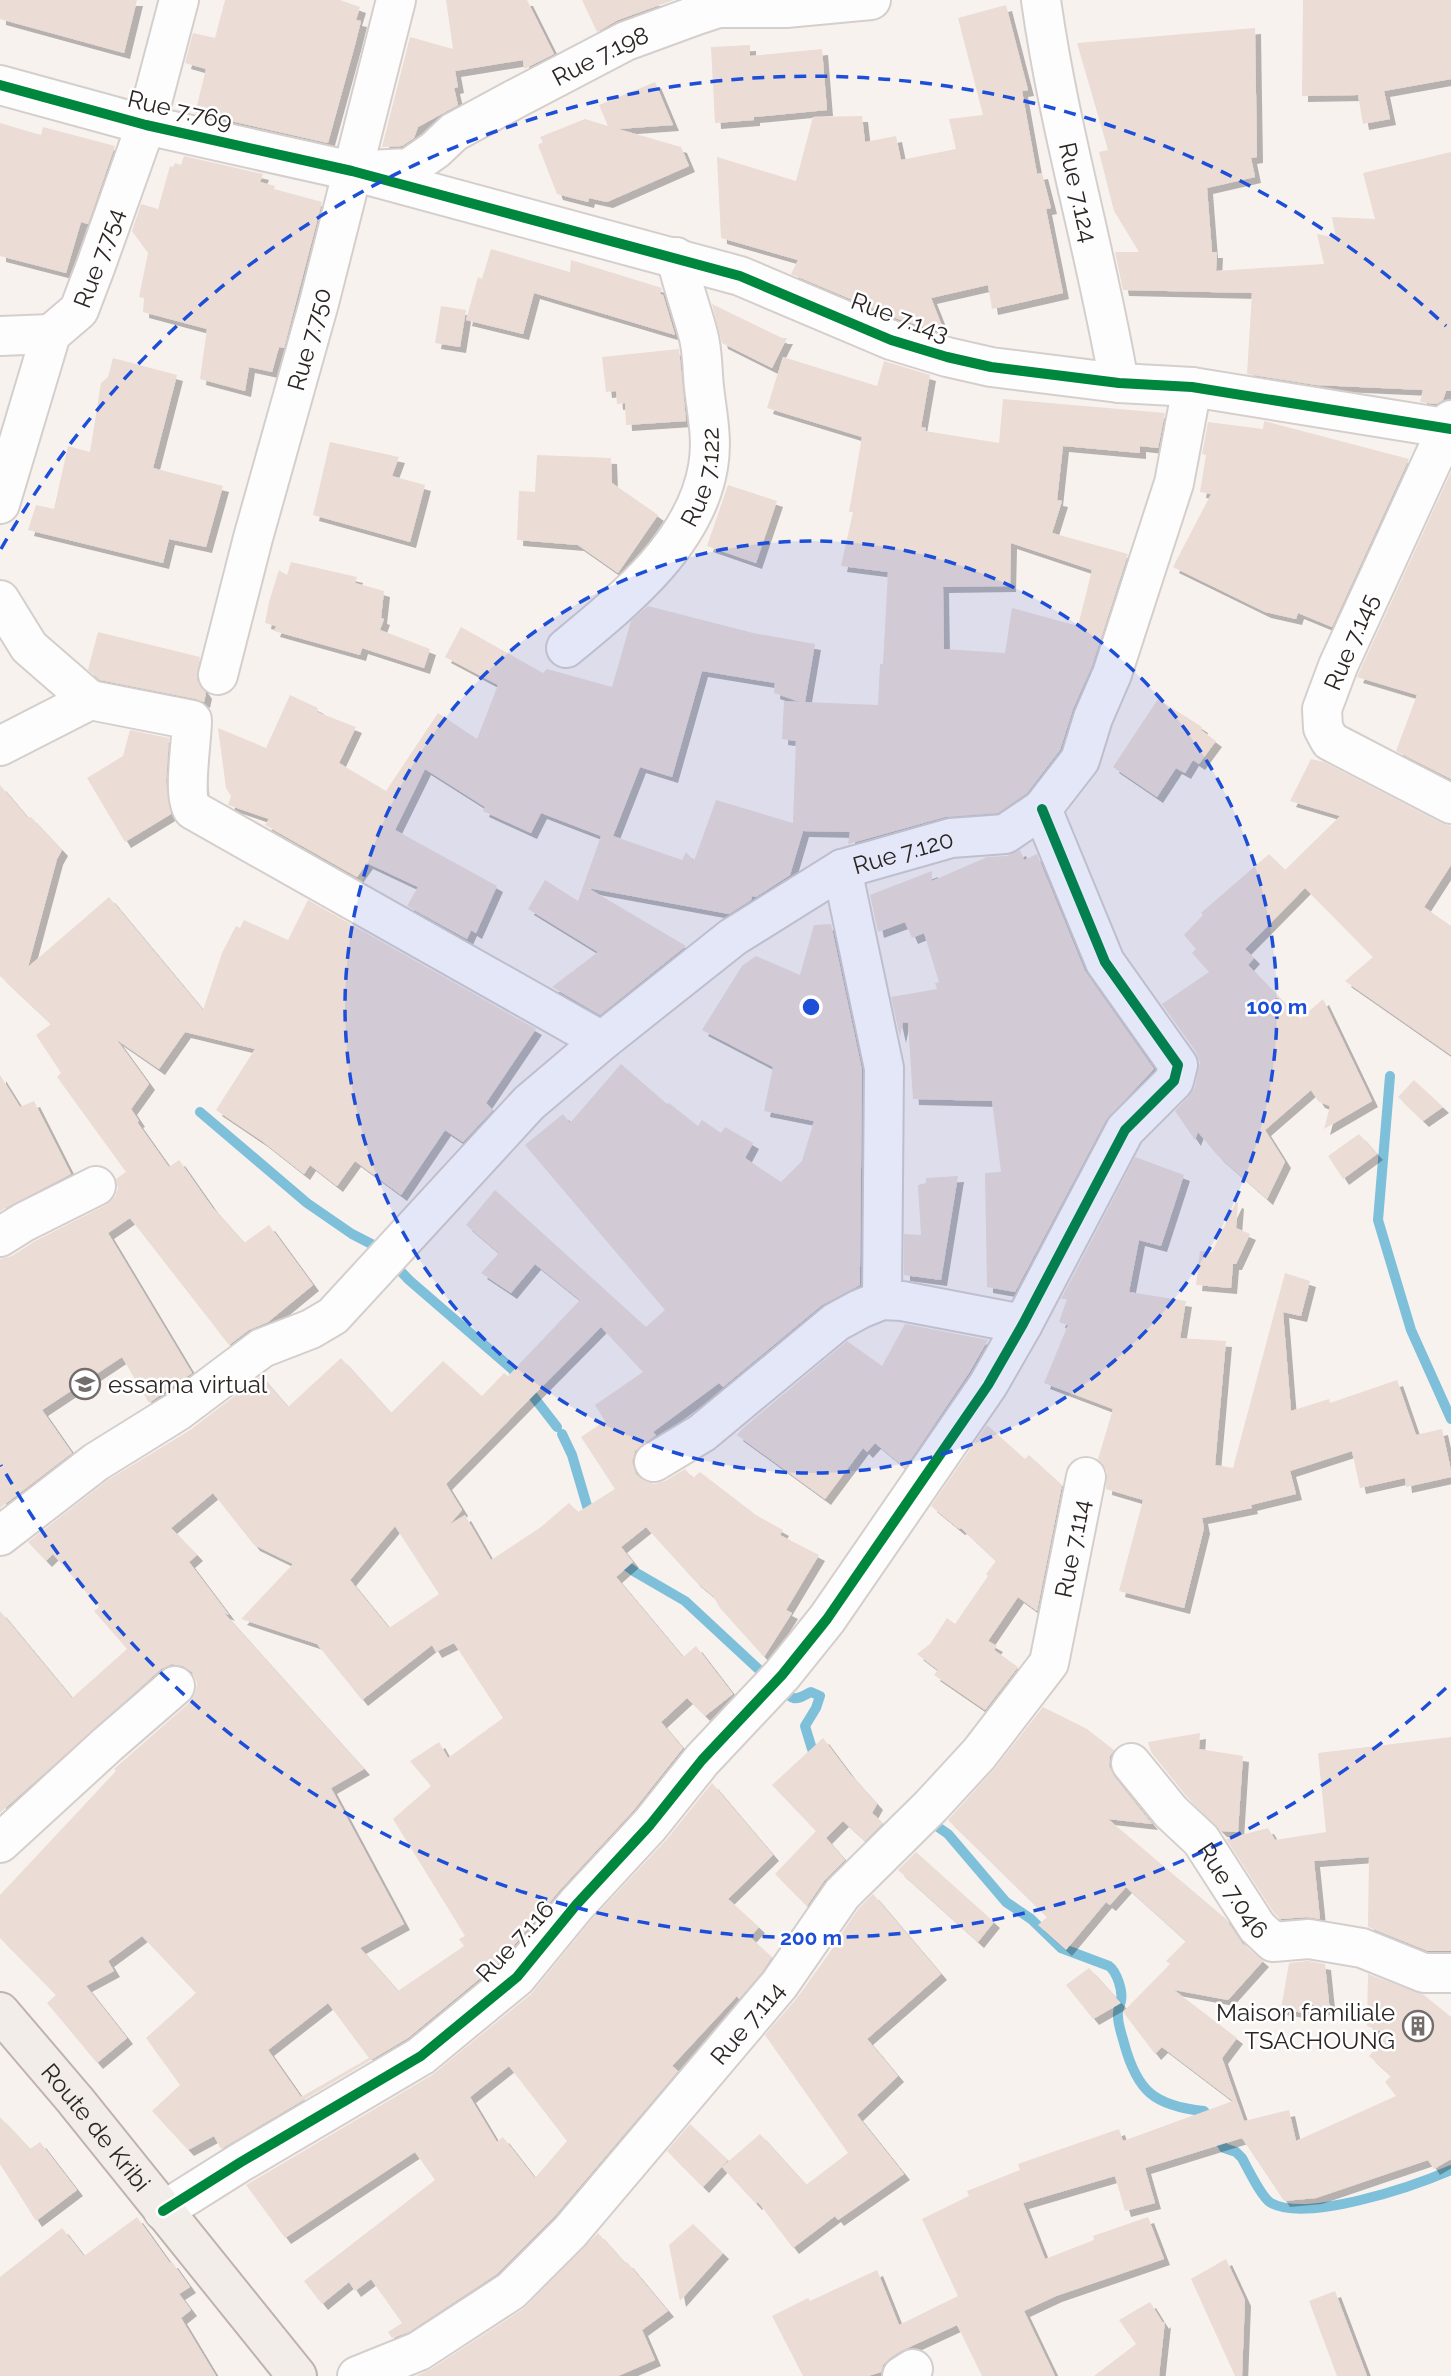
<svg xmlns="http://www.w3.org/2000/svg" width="1451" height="2376" viewBox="0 0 1451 2376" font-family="Raleway,sans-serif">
	<defs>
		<filter id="shadow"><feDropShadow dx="6" dy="6" stdDeviation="0" flood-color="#0004"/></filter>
	</defs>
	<rect width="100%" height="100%" fill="#f8f2ef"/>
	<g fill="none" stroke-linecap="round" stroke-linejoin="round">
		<g stroke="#7ec0da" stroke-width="10">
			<polyline points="1390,1076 1378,1220 1411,1330 1451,1419"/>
			<polyline points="200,1112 307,1203 352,1234 383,1250"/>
			<polyline points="392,1262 409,1280 512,1369 557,1427"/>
			<polyline points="562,1434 572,1455 590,1516"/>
			<polyline points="620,1561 635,1572 685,1601 767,1677"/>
			<path d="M 781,1689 C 795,1702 795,1700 811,1692 L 820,1696 L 816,1708 L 805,1726 L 812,1749"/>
			<path d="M 926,1824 L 935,1825 L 948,1834 L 1006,1902 L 1031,1919 L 1061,1948 L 1109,1966 C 1117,1972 1123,1991 1121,2001 C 1120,2006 1117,2011 1118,2016 C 1118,2025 1122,2035 1124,2043 C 1137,2091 1154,2106 1204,2111 L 1210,2120"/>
			<path d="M 1216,2134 L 1224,2148 L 1236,2152 L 1242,2158 C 1248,2169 1262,2198 1271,2203 C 1307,2223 1414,2186 1451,2170"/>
		</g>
	</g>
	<g fill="#ebdcd5" fill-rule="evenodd" filter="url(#shadow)">
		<polygon points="0,0 137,0 124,53 0,19"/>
		<polygon points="225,0 340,0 360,7 356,20 361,21 355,45 328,143 195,113 206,69 185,63 193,33 215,38"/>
		<polygon points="446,0 527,0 554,54 524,69 523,60 455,71 458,87 454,88 458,105 418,127 414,138 402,146 382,147 410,37 453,49"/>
		<polygon points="582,0 674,0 618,20 597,32"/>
		<polygon points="1303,0 1451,0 1451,79 1384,91 1390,119 1363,124 1358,95 1302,96"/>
		<polygon points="1006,5 1028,90 1022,91 1037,174 1042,173 1051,208 1046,209 1063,293 992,309 988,285 931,298 942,326 940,332 898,319 791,274 798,260 721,238 717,157 796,181 813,117 862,116 865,142 896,136 901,160 956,149 949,119 983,115 958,18"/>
		<polygon points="1255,28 1257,157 1251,158 1255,177 1207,188 1212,252 1217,252 1216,271 1324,264 1317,234 1336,238 1332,217 1375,219 1363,173 1451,152 1451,391 1446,391 1443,400 1436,404 1420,402 1423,390 1316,385 1247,374 1252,293 1123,290 1115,252 1139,252 1114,211 1099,152 1108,150 1077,43"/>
		<polygon points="750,45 750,56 822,49 827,110 754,117 754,120 715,123 711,47"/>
		<polygon points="655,82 673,125 618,129 681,147 689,166 607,202 589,198 588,202 557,194 538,145 543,142 540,137 585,119 608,126 599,105"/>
		<polygon points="0,123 41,135 43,127 115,146 88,224 81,222 66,273 0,256"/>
		<polygon points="184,156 263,174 260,182 275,186 274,189 322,202 284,348 279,347 272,372 249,367 245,391 200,379 207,329 143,312 144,298 139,297 148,253 132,231 141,204 158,209 170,166 173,167 175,163 181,165"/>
		<polygon points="491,249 570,272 571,260 662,288 660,294 663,295 675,335 534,293 523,334 466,320 478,277 482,279"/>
		<polygon points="712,304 782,338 787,338 772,368 722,343"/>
		<polygon points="441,306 466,310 460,347 435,343"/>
		<polygon points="679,349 686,421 626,425 625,403 617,404 616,391 606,392 602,357"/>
		<path d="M 783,357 L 877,386 L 884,361 L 930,375 L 921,427 L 926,428 L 925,431 L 999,443 L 1003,399 L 1165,413 L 1158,448 L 1140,446 L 1140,453 L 1063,446 L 1057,500 L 1062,501 L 1052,533 L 1128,554 L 1092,666 L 1073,709 L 1060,750 L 1027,793 L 998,813 L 945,817 L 848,844 L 850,832 L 803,831 L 790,875 L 756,897 L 752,896 L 751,900 L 729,914 L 588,888 L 686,946 L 600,1015 L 552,987 L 598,952 L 528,909 L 545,880 L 578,901 L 601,836 L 541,813 L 531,833 L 483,811 L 485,807 L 425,769 L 395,830 L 497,886 L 476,933 L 471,930 L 467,939 L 407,906 L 418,887 L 367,863 L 357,877 L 265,825 L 269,819 L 228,805 L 231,796 L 226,788 L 218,728 L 266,748 L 290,695 L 318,708 L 317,712 L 356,727 L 339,763 L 386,791 L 438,713 L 477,739 L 498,685 L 445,657 L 461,627 L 543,673 L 547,669 L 612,687 L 631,621 L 648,606 L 753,633 L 815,644 L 805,702 L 878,705 L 880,664 L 883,664 L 888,572 L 841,566 L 853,512 L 849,512 L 862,437 L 767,408 ZM 1011,543 L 1092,570 L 1078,626 L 1012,608 L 1005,653 L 944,649 L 943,587 L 1010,586 ZM 702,671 L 775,683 L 774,693 L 800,702 L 784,701 L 782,739 L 796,741 L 793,823 L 716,800 L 694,861 L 686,852 L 682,860 L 613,836 L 640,767 L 672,777 Z"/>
		<polygon points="113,358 177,375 153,468 223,486 206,547 169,539 163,563 28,530 36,505 54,509 68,446 90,452 101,383 108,377"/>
		<polygon points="1264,421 1409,459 1332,627 1298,613 1296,619 1265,612 1173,567 1211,494 1200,492 1206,455 1202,454 1208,422 1263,429"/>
		<polygon points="330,442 399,457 392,476 425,485 410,542 313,515"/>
		<polygon points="537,455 611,458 612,483 658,515 618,573 578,545 517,540 519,491 535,492"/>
		<polygon points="1451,472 1451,779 1396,751 1417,695 1357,677"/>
		<polygon points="728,485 777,501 756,563 707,546"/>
		<polygon points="291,562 357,577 355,583 384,591 381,618 384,619 380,630 430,649 424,668 362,648 360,655 274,631 276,626 265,623 269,602 279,570 287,575"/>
		<polygon points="98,632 200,657 197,680 206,693 204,702 196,699 100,680 88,670"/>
		<polygon points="1158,699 1202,727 1201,730 1216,741 1199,764 1193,760 1185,773 1176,768 1157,797 1113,767"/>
		<polygon points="130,730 169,738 166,782 171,814 125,842 87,778 123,756"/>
		<polygon points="1311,759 1324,762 1441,823 1451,826 1451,865 1424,907 1451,926 1451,1055 1345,981 1373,957 1305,888 1245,949 1254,958 1248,965 1300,1019 1323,999 1372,1101 1324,1129 1330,1106 1319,1102 1311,1090 1265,1130 1285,1162 1267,1199 1218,1156 1198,1132 1195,1140 1175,1111 1189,1096 1195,1087 1200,1062 1196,1052 1162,1004 1209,972 1192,953 1196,949 1184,935 1203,915 1201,913 1269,854 1285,870 1340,816 1290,801"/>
		<polygon points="0,785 28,818 31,817 62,850 57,859 28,967 109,897 203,1010 222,953 236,926 240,928 244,920 288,940 308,900 536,1029 486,1103 493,1110 463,1142 445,1130 401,1195 355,1161 337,1186 310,1165 304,1174 262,1141 216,1110 255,1049 185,1032 159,1069 117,1040 149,1084 131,1109 139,1121 137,1122 169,1167 179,1160 212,1207 244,1243 269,1225 313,1285 268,1322 249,1330 229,1345 130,1218 108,1233 192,1373 149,1403 122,1357 42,1410 72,1453 0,1508 0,1259 12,1256 35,1241 106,1205 115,1197 118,1188 116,1179 126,1172 57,1077 61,1073 36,1035 51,1024 0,976"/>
		<polygon points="1020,850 1024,860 1037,854 1085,971 1154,1069 1106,1120 1015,1292 987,1287 985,1173 1001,1172 992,1101 913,1099 908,1023 903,1022 900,1037 891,997 937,989 935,983 939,982 924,933 912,938 905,922 878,932 870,895 932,871 932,881 987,857 1007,856"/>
		<path d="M 831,924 L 862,1070 L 860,1268 L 857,1267 L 860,1269 L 860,1285 L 822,1305 L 723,1387 L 719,1383 L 653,1432 L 656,1435 L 635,1451 L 632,1462 L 636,1474 L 644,1481 L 654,1484 L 665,1481 L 685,1469 L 693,1478 L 700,1472 L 756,1515 L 783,1530 L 780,1535 L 819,1555 L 786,1610 L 792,1613 L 764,1657 L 720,1608 L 713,1596 L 695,1581 L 646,1527 L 621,1547 L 633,1562 L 616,1577 L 683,1657 L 696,1646 L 733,1694 L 705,1716 L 687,1698 L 661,1722 L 683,1748 L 633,1811 L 559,1891 L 501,1961 L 408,2038 L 221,2149 L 214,2136 L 188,2150 L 152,2111 L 180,2085 L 146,2038 L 196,1993 L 142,1936 L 108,1961 L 114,1971 L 86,1986 L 127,2038 L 97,2063 L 47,2003 L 56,1995 L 0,1938 L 0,1895 L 116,1771 L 114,1769 L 189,1703 L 195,1694 L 197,1683 L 192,1672 L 183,1666 L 172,1664 L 161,1669 L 0,1813 L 0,1611 L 72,1698 L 127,1649 L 94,1611 L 99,1607 L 53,1554 L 46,1561 L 28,1542 L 108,1480 L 190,1430 L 261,1376 L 288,1407 L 341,1358 L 391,1413 L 443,1361 L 482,1396 L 504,1373 L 508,1376 L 580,1300 L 535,1264 L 511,1293 L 481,1273 L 499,1253 L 466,1225 L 495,1190 L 646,1327 L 665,1310 L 525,1145 L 563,1114 L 570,1123 L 621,1064 L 667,1104 L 669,1103 L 698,1126 L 702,1120 L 721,1133 L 725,1127 L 753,1143 L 745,1158 L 781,1182 L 802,1161 L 814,1121 L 764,1111 L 773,1067 L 702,1030 L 742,966 L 756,956 L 800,975 L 814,925 ZM 601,1327 L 643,1372 L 595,1405 L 605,1421 L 581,1437 L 615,1489 L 578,1512 L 569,1503 L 541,1527 L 491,1560 L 465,1515 L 449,1525 L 462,1510 L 446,1484 ZM 213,1493 L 254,1545 L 293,1564 L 241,1619 L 317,1644 L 362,1700 L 432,1645 L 436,1652 L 454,1643 L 503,1718 L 448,1758 L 439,1742 L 410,1761 L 431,1786 L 393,1819 L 465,1936 L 459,1939 L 464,1946 L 398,1991 L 360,1948 L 404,1924 L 331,1788 L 364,1769 L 224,1613 L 229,1615 L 189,1562 L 197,1555 L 171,1528 ZM 395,1526 L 439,1594 L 389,1628 L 350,1580 ZM 328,2003 L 369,2058 L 301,2097 L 268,2050 Z"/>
		<polygon points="0,1075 20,1107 34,1101 71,1174 0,1211"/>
		<polygon points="1414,1080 1443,1107 1423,1121 1398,1097"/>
		<polygon points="1359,1134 1377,1154 1343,1179 1328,1156"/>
		<polygon points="1135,1157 1184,1175 1161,1246 1139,1240 1129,1292 1186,1301 1180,1338 1226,1341 1215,1465 1233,1468 1285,1273 1310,1281 1301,1316 1283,1312 1291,1411 1329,1399 1330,1403 1397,1380 1416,1435 1442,1429 1451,1470 1451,1477 1406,1487 1405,1478 1360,1488 1352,1451 1290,1471 1296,1494 1251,1505 1252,1508 1202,1518 1204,1528 1184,1608 1119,1591 1143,1500 1106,1489 1107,1471 1098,1459 1113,1409 1044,1383 1068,1325 1059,1322 1067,1299 1061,1299"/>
		<polygon points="958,1176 941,1280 904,1275 904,1234 921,1235 918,1185 926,1183 926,1178"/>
		<polygon points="1236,1202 1238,1203 1236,1228 1250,1234 1236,1264 1233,1264 1231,1288 1196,1285 1200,1251 1212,1252"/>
		<polygon points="905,1324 988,1340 969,1373 905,1468 875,1443 867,1452 863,1448 825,1499 737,1435 742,1429 847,1341 882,1366"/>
		<polygon points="987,1425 1025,1459 1029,1455 1062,1485 1037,1611 1018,1597 988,1641 997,1646 994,1650 1018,1667 985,1710 934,1675 938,1670 917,1654 930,1644 947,1618 955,1624 988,1576 986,1574 996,1561 961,1528 959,1529 931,1506"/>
		<polygon points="1043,1707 1087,1729 1114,1750 1110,1756 1109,1766 1114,1776 1152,1824 1108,1819 1226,1919 1242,1943 1263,1961 1228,2000 1174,1990 1237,2038 1222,2058 1244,2121 1289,2110 1296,2141 1396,2096 1385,2082 1391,2076 1369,2056 1388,2034 1367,2026 1368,1974 1424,1995 1451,2017 1451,2159 1434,2169 1428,2160 1316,2198 1284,2201 1242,2138 1145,2168 1155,2203 1125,2211 1115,2176 1023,2203 1045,2259 1094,2240 1093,2236 1148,2217 1164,2259 1056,2296 1024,2311 1055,2376 982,2376 957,2325 901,2351 890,2358 883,2365 881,2372 868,2376 803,2376 772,2316 808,2298 810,2301 877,2270 899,2325 958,2296 922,2219 969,2196 967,2191 1020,2170 1018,2164 1119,2129 1123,2141 1233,2101 1162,2047 1155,2054 1123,2012 1170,1964 1166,1961 1186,1941 1126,1887 1110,1905 1106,1902 1066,1950 1038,1925 1047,1917 948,1820 996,1767"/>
		<polygon points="1200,1733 1199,1749 1243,1756 1238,1832 1221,1831 1187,1797 1151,1752 1148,1742"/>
		<polygon points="1451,1737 1451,1951 1428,1951 1368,1927 1369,1857 1314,1861 1320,1919 1307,1917 1281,1919 1274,1913 1226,1839 1268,1828 1275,1840 1326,1832 1318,1753"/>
		<polygon points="823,1738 850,1774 877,1804 872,1813 883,1823 865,1841 843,1821 826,1838 845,1860 824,1881 807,1906 775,1874 816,1831 772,1785"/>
		<path d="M 712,1783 L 773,1855 L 728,1899 L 759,1927 L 750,1937 L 772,1957 L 762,1972 L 739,1999 L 737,1996 L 672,2066 L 678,2071 L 554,2217 L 497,2274 L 409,2332 L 392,2338 L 388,2332 L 402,2323 L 371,2279 L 355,2291 L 349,2282 L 322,2304 L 304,2281 L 435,2180 L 415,2152 L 285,2238 L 246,2185 L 432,2075 L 531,1994 L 592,1919 L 667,1839 ZM 509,2066 L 567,2141 L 535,2178 L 503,2137 L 497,2142 L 470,2097 Z"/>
		<polygon points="916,1852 994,1922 978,1942 898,1870"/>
		<polygon points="873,1894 941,1974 867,2039 898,2076 857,2115 904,2174 838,2220 835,2216 793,2248 758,2202 756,2204 722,2167 760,2134 806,2185 848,2153 765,2035 797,1998 840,1938 839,1937 859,1908"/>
		<polygon points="1308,1961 1325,1964 1330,2012 1311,2004 1309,2014 1281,2009 1289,1963"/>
		<polygon points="1089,1968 1121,2003 1093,2019 1066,1985"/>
		<polygon points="0,2117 30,2149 40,2142 77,2190 36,2221 0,2164"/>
		<polygon points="690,2124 728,2160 703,2187 667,2151"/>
		<polygon points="137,2217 170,2263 172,2262 190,2287 179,2294 191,2310 181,2318 216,2376 0,2376 0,2277 62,2228 84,2256"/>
		<polygon points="693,2224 723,2253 680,2301 669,2245"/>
		<polygon points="598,2233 625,2263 627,2262 668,2311 642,2330 655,2360 618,2376 416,2376 431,2369 523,2309"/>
		<polygon points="1226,2259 1245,2300 1242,2376 1235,2376 1191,2279"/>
		<polygon points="1335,2291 1367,2376 1337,2376 1309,2301"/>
		<polygon points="1150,2302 1163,2323 1165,2321 1159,2376 1094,2376 1136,2344 1119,2320"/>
	</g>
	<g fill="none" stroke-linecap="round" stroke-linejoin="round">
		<g stroke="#d4cfcd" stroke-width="42">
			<g id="minor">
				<path id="s1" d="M 1041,0 C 1059,129 1097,255 1119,383"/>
				<polyline points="0,85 146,125 352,171 740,276 891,340 947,357 991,367 1119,383 1192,387 1451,429"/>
				<path id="s2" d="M 368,170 L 409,168 L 435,150 L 454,132 L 515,99 L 626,41 L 697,15 L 718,8 L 786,8 L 871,0"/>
				<polyline points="0,336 51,334"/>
				<polyline points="1451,420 1338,666 1322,709 1323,728 1330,741 1451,804"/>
				<path id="s3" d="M 0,504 L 51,334 L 79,310 L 95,268 L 146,125 L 179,0"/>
				<polyline points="0,600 29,647 90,700 0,746"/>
				<path id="s4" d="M 566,648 C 623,601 695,544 708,467 C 713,440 707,414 704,387 C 702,370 703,351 698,334 C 691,308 682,284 676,257"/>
				<path id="s5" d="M 218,675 L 253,538 L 319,303 L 396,0"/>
				<path d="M 90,700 L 192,720 C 192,741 182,796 193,810 L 602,1041"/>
				<polyline points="0,1237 24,1222 96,1186"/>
				<path id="s6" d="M 1023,1324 L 902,1301 L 882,1300 L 884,1068 L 842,869 L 951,838 L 1005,834 L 1042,809 L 1080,760 L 1093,718 L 1112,674 L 1174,483 L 1192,387"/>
				<polyline points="654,1462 702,1433 836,1322 860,1309 882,1300"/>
				<polyline points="0,1536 96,1462 178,1411 262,1348 311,1329 333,1316 529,1103 602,1041 733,937 842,869"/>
				<path id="s7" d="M 1131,1763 L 1171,1812 L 1201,1840 L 1257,1927 L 1273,1942 L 1309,1939 L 1362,1948 L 1424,1973 L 1451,1973"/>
				<polyline points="0,1843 108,1744 175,1686"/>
				<polyline points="163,2211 241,2162 421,2056 517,1977 576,1905 650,1825 702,1760 782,1675 827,1619 988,1385 1023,1324 1125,1130 1174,1081 1178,1065 1105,962 1042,809"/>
				<path id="s8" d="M 357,2376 L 419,2351 L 511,2291 L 570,2232 L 779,1985 L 842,1894 L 931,1806 L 979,1754 L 1049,1663 L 1086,1477"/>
				<polyline points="902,2376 913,2369"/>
			</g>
		</g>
		<g stroke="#c0b3ad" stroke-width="42">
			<g id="major">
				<path id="s9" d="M 0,2012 L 75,2100 L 297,2376"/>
			</g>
		</g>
		<use href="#minor" stroke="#fefdfd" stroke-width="38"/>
		<use href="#major" stroke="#f3edea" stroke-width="38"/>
		<g stroke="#fff" stroke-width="15">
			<g id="cycleway">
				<polyline points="0,85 146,125 352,171 740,276 891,340 947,357 991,367 1119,383 1192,387 1451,429"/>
				<polyline points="163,2211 241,2162 421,2056 517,1977 576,1905 650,1825 702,1760 782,1675 827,1619 988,1385 1023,1324 1125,1130 1174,1081 1178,1065 1105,962 1042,809"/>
			</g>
		</g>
		<use href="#cycleway" stroke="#00873e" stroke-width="10"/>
	</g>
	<circle cx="811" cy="1007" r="466" fill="#1d4ed8" fill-opacity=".12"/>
	<g fill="none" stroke="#1d4ed8" stroke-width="3.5" stroke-dasharray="12 9">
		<circle cx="811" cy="1007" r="466"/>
		<path d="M1446 1688A931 931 0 0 1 1 1465M1 549A931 931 0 0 1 1446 326"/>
	</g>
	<defs>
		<g id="school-ring" transform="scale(1.575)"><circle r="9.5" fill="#fff" stroke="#736d6b" stroke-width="1.5"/><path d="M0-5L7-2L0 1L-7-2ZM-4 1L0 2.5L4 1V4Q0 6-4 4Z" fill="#736d6b"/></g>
		<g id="building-ring" transform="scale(1.575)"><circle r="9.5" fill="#fff" stroke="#736d6b" stroke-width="1.5"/><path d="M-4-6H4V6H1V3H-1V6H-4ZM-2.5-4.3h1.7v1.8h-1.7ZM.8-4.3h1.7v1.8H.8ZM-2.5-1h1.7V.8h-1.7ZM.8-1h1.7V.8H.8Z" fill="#736d6b"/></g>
	</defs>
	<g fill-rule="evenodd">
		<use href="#school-ring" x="85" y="1384"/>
		<use href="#building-ring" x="1418" y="2026"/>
	</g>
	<g text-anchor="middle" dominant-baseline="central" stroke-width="5" stroke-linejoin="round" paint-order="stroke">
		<g font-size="24" fill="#2b2624" stroke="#fff">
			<text stroke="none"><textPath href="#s2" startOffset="264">Rue 7.198</textPath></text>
			<text transform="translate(180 110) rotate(13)">Rue 7.769</text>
			<text stroke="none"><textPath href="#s1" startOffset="196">Rue 7.124</textPath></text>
			<text stroke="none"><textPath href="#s3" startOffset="270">Rue 7.754</textPath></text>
			<text transform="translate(900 317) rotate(20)">Rue 7.143</text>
			<text stroke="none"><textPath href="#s5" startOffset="348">Rue 7.750</textPath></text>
			<text stroke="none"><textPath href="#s4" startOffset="224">Rue 7.122</textPath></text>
			<text transform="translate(1351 642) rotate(-67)">Rue 7.145</text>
			<text stroke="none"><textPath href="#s6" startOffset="642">Rue 7.120</textPath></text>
			<text stroke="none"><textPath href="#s8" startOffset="1122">Rue 7.114</textPath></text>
			<text stroke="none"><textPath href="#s7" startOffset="164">Rue 7.046</textPath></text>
			<text transform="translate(515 1941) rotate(-47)">Rue 7.116</text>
			<text stroke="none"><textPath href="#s8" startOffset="534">Rue 7.114</textPath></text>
			<text stroke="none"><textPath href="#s9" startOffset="150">Route de Kribi</textPath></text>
		</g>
		<g font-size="24" fill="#2b2624" stroke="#fff" text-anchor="start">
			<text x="108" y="1384">essama virtual</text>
			<text x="1395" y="2012" text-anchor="end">Maison familiale<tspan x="1395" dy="28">TSACHOUNG</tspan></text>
		</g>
	</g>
	<circle cx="811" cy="1007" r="10" fill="#1d4ed8" stroke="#fff" stroke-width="3.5"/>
	<g font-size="21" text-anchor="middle" font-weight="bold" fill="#1d4ed8" stroke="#fff" stroke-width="5" stroke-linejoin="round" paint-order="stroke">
		<text x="1277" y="1014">100 m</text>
		<text x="811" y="1945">200 m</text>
	</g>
</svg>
